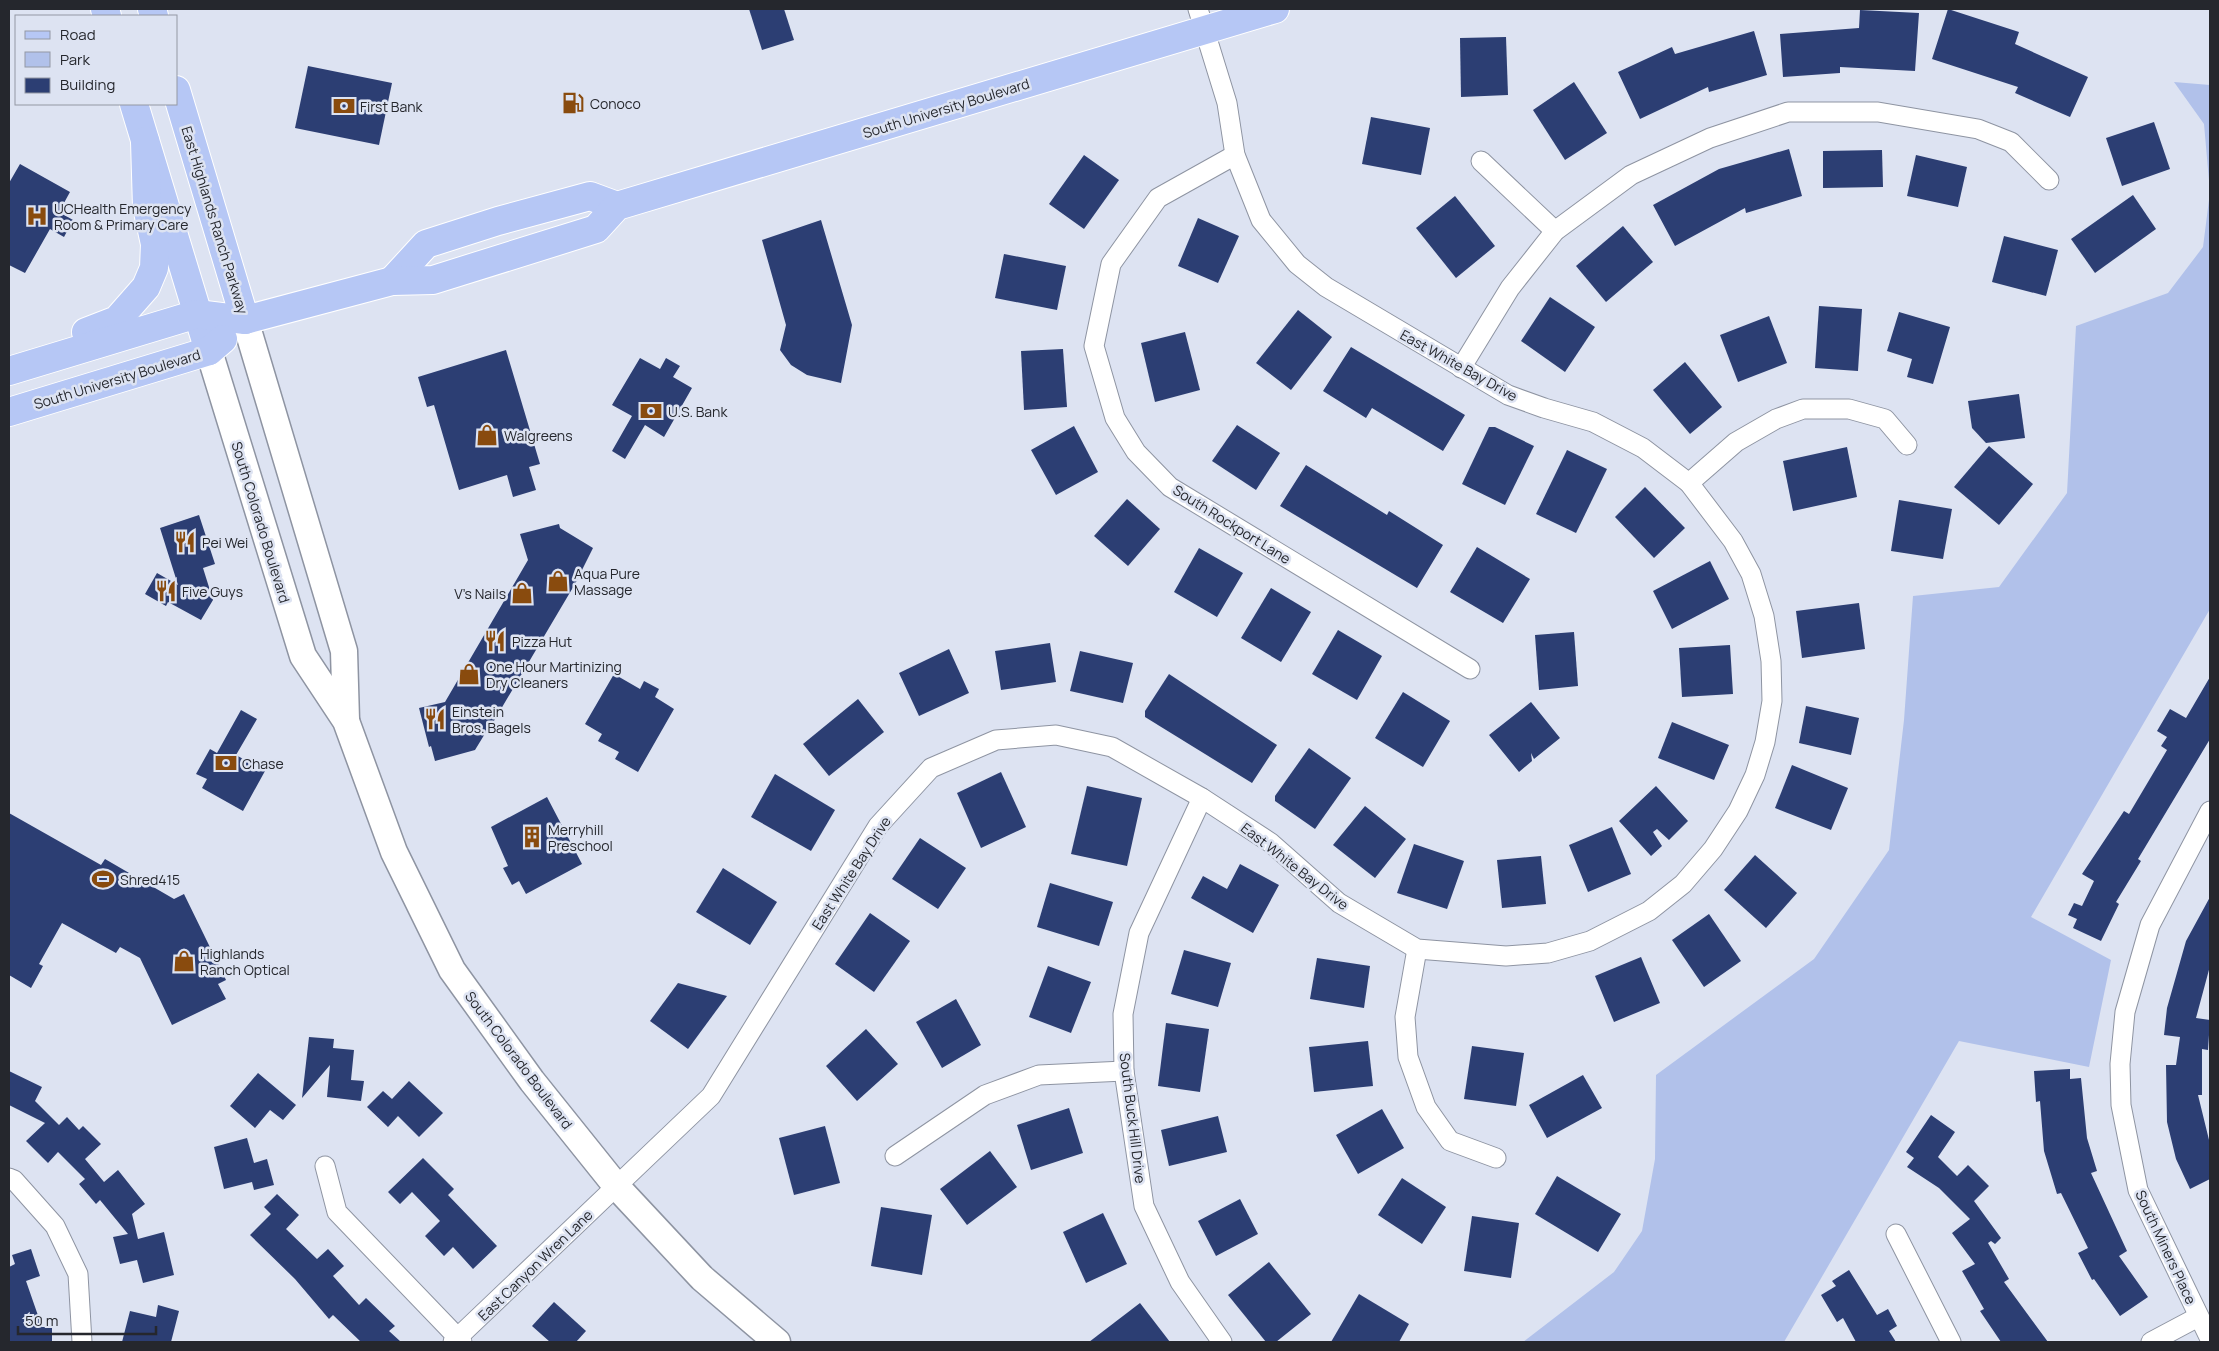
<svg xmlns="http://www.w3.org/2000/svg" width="2219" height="1351" viewBox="0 0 2219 1351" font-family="Manrope,sans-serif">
	<rect width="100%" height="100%" fill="#dde3f2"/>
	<polygon fill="#b1c1ea" points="2174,82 2210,85 2210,609 2031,917 2111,960 2089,1067 1959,1041 1784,1342 1523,1342 1614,1272 1642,1231 1655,1159 1656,1075 1814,959 1889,850 1904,720 1913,596 1999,587 2067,493 2076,326 2168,293 2203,247 2210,192 2204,124"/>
	<g fill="#2c3e73">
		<polygon points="749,9 784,9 794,40 762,50"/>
		<polygon points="1948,9 2019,32 2015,44 2088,77 2070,117 2015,93 2018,87 1932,59"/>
		<polygon points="1860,10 1919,13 1915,71 1840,67 1840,73 1783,77 1780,34 1859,28"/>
		<polygon points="1754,31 1767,75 1709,92 1708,87 1640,119 1618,72 1672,47 1675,54"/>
		<polygon points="1506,37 1508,95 1461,97 1460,38"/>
		<polygon points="308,66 392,83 379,145 295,128"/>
		<polygon points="1574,82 1607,133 1565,160 1533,110"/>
		<polygon points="1371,117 1430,128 1421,175 1362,164"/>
		<polygon points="2154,122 2170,169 2122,186 2106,138"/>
		<polygon points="1789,149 1802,196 1746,213 1745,208 1675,246 1653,205 1719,169"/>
		<polygon points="1882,150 1883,187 1823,188 1823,151"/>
		<polygon points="1084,155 1119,180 1084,229 1049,204"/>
		<polygon points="1916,155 1967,167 1958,207 1907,196"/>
		<polygon points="20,164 70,192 59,212 73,220 64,237 50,229 25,273 9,265 9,183"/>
		<polygon points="2133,195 2156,229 2095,273 2071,239"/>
		<polygon points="1455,196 1495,246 1456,278 1416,228"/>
		<polygon points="1198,218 1239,236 1218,283 1178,266"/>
		<polygon points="821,220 852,325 841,383 807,375 791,365 780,350 786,325 762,240"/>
		<polygon points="1623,226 1653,262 1606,302 1576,266"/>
		<polygon points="2004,236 2058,250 2046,296 1992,282"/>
		<polygon points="1004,254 1066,266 1057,310 995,298"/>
		<polygon points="1550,297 1595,327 1565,372 1521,341"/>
		<polygon points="1819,306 1862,309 1858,371 1815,368"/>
		<polygon points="1298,310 1332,337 1291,390 1256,363"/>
		<polygon points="1899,312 1950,327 1933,384 1907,377 1912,359 1887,351"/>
		<polygon points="1769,316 1787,363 1738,382 1720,335"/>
		<polygon points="1185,332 1200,390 1155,402 1141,343"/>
		<polygon points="1351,347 1465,415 1443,451 1372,408 1366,418 1323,391"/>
		<polygon points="1063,349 1067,407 1024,410 1021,351"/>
		<polygon points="506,350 540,464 529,467 536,490 513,497 507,475 459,490 434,405 427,407 418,377"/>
		<polygon points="640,358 660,369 666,358 680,366 673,377 692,388 664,437 645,425 625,459 612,451 632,416 612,405"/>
		<polygon points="1685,362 1722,407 1690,434 1653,390"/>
		<polygon points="2019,394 2025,438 1986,443 1972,428 1968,401"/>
		<polygon points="1237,425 1280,453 1256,490 1212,461"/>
		<polygon points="1074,426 1098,472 1056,495 1031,450"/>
		<polygon points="1489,427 1495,427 1534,446 1505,505 1462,484"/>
		<polygon points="1989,446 2033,484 1999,525 1954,487"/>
		<polygon points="1847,447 1857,497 1793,511 1783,461"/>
		<polygon points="1567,450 1607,469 1576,533 1536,514"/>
		<polygon points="1306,465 1387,515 1389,511 1443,545 1417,588 1280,506"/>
		<polygon points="1645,487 1685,528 1654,558 1615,517"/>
		<polygon points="1127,499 1160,529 1128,566 1094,536"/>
		<polygon points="1899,500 1952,509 1943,559 1891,551"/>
		<polygon points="199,515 215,564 203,568 213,600 201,620 168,602 166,606 145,594 157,573 178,585 160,528"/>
		<polygon points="559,524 560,528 593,548 575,584 488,731 486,732 475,750 435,761 431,746 429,747 419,708 445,702 528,560 520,534"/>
		<polygon points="1477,547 1530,579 1503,623 1450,592"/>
		<polygon points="1199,548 1243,573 1217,617 1174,592"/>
		<polygon points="1710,561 1729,599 1672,629 1653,591"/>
		<polygon points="1271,588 1311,612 1281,662 1241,638"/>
		<polygon points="1859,603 1865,649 1802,658 1796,611"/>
		<polygon points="1338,630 1382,656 1357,700 1312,674"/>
		<polygon points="1574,632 1578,686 1539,690 1535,635"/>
		<polygon points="1050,643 1056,682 1001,690 995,651"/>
		<polygon points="1730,645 1733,694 1682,697 1679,648"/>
		<polygon points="949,649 969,693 919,716 899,673"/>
		<polygon points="1080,651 1133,663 1123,703 1070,691"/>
		<polygon points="614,674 640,689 644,681 659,689 655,697 674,709 638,772 615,759 619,752 598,741 602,734 585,724"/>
		<polygon points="1169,674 1277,745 1252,783 1145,717 1145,711"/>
		<polygon points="2210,677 2210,739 2138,859 2141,861 2116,902 2119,904 2101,941 2073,928 2077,919 2068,915 2074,903 2082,906 2094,881 2082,874 2124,811 2129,814 2167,750 2161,746 2167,737 2157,731 2170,709 2186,718"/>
		<polygon points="1403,692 1450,721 1423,767 1375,738"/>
		<polygon points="858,699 884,732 829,776 803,744"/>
		<polygon points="1531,702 1560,738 1534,759 1531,753 1532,761 1519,772 1489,735"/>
		<polygon points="1806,706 1859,718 1851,755 1799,743"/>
		<polygon points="241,710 257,719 236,755 265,771 243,811 202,788 207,779 196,774 210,749 217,753"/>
		<polygon points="1672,722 1729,745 1714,780 1658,758"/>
		<polygon points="1309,748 1351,778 1315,829 1275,801 1275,796"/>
		<polygon points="1792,765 1848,788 1831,830 1775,808"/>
		<polygon points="1001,772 1026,827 981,848 957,793"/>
		<polygon points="775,774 835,810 811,851 751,817"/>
		<polygon points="1087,786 1142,798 1127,866 1071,854"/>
		<polygon points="1656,786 1688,821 1669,840 1657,829 1653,832 1662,846 1651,856 1619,821"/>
		<polygon points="547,797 582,864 526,894 519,881 512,885 503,868 508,866 491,827"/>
		<polygon points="1365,806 1406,839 1375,878 1333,845"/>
		<polygon points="9,813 101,865 105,859 174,899 184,894 226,980 218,984 226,999 172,1025 140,958 120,947 116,953 62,923 39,964 43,966 31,988 9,975"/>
		<polygon points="1612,827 1631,874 1588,892 1569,845"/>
		<polygon points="920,838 966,868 938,909 892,879"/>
		<polygon points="1414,844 1464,861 1447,909 1397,893"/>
		<polygon points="1755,855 1797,893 1766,928 1724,890"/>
		<polygon points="1541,856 1546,904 1502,908 1497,860"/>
		<polygon points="1240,864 1279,885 1253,933 1191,898 1203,876 1227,889"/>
		<polygon points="723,868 777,902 750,945 696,912"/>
		<polygon points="1050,883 1113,902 1099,946 1037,927"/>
		<polygon points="2210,897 2210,966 2196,1018 2210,1020 2208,1050 2202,1049 2202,1095 2198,1095 2210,1144 2210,1179 2190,1189 2176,1159 2167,1122 2166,1065 2176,1065 2180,1037 2164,1035 2167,1008 2186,941"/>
		<polygon points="870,913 910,941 874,992 835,964"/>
		<polygon points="1709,914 1741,961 1704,987 1672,940"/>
		<polygon points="1184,950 1231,963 1218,1007 1171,994"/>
		<polygon points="1641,957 1660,1003 1614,1022 1595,976"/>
		<polygon points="1317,958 1370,966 1364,1008 1310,999"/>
		<polygon points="1048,966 1091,982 1071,1033 1029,1017"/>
		<polygon points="678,983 727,996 688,1049 650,1021"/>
		<polygon points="956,999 981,1045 942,1068 916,1022"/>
		<polygon points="1166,1023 1209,1029 1200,1092 1158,1086"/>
		<polygon points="866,1029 898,1064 857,1101 826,1066"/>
		<polygon points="309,1037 334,1039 333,1048 354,1050 351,1080 364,1081 361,1101 327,1097 330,1065 302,1098"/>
		<polygon points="1368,1041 1373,1086 1314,1092 1309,1047"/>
		<polygon points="1472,1046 1524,1053 1516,1106 1464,1099"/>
		<polygon points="2070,1069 2070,1079 2081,1078 2087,1138 2097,1171 2091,1173 2127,1251 2119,1256 2148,1297 2120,1316 2094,1279 2092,1280 2078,1253 2088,1248 2061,1193 2057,1194 2044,1151 2040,1101 2036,1102 2034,1071"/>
		<polygon points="9,1071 42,1087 35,1101 59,1125 67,1117 79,1130 83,1126 101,1144 85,1159 104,1182 118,1170 145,1204 132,1214 138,1239 164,1232 174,1275 143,1283 137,1260 120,1264 113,1237 128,1234 100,1200 96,1204 79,1184 85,1179 58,1152 48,1163 26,1141 45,1123 9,1105"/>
		<polygon points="258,1073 296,1105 283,1120 270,1110 255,1128 230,1106"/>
		<polygon points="1583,1075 1602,1108 1547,1138 1529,1105"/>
		<polygon points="409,1081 443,1113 419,1137 398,1116 388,1127 367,1107 383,1091 392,1099"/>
		<polygon points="1069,1108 1083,1153 1031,1170 1017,1125"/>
		<polygon points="1382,1109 1404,1148 1358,1174 1336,1135"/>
		<polygon points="1931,1115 1955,1132 1938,1157 1957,1176 1968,1165 1989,1186 1974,1201 2001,1238 1995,1244 1991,1241 1988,1243 2009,1279 2004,1282 2048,1342 2001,1342 1980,1311 1984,1309 1962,1271 1975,1264 1952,1233 1970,1219 1939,1188 1907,1167 1914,1158 1906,1152"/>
		<polygon points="1218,1116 1227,1152 1169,1166 1161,1130"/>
		<polygon points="825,1126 840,1183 794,1195 779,1138"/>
		<polygon points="247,1138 254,1163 267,1159 274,1185 254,1190 252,1182 224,1189 214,1147"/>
		<polygon points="990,1151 1017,1187 967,1225 940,1189"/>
		<polygon points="423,1158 454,1189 448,1195 497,1246 473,1269 453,1247 444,1256 425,1236 440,1221 412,1192 400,1204 388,1192"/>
		<polygon points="1557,1176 1621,1214 1598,1252 1535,1214"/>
		<polygon points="1402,1178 1446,1207 1422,1244 1378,1215"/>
		<polygon points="277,1194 299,1215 286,1229 317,1259 328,1249 344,1266 333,1276 359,1305 366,1298 395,1326 389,1331 401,1342 361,1342 333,1315 329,1319 295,1279 250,1235 271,1214 264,1207"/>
		<polygon points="1240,1199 1258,1234 1216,1256 1198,1221"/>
		<polygon points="881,1207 932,1215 922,1275 871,1266"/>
		<polygon points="1103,1213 1127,1264 1086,1283 1063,1232"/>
		<polygon points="1472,1216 1519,1223 1511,1278 1464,1271"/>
		<polygon points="31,1249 40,1276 26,1281 42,1327 52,1327 52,1342 9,1342 9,1267 15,1264 12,1255"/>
		<polygon points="1269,1262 1311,1314 1276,1342 1266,1342 1228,1295"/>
		<polygon points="1849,1270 1877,1315 1888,1309 1897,1326 1889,1331 1896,1342 1856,1342 1843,1318 1837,1322 1821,1295 1836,1286 1832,1281"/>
		<polygon points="1359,1294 1409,1324 1399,1342 1331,1342"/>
		<polygon points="554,1302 586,1331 576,1342 550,1342 532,1326"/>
		<polygon points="1140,1303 1170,1342 1089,1342"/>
		<polygon points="158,1305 179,1311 171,1342 122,1342 130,1311 156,1317"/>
	</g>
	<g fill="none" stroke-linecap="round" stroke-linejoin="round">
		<g stroke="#8e94a2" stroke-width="21">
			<g id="minor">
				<polyline points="1235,155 1158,198 1111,264 1094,346 1115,418 1136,452 1170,487 1470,669"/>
				<polyline points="1481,161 1555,231"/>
				<polyline points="1461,368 1510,288 1555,231 1631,175 1710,138 1788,112 1878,112 1978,129 2011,142 2049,180"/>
				<polyline points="1689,483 1736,442 1776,419 1803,409 1849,409 1885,419 1907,445"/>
				<polyline points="1202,798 1139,933 1123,1014 1124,1071 1144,1206 1180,1282 1222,1342"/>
				<polyline points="2210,811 2150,925 2125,1012 2120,1064 2121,1105 2138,1190 2210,1339"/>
				<polyline points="1417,949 1405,1017 1408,1057 1426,1107 1450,1141 1496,1158"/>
				<polyline points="895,1156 985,1095 1039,1075 1124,1071"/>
				<polyline points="325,1166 337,1212 462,1342"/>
				<polyline points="9,1178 14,1180 55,1226 78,1274 82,1342"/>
				<polyline points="1896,1234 1951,1342"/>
				<polyline points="453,1342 711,1096 878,826 931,768 996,740 1056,735 1112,747 1202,798 1271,843 1339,903 1417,949 1506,956 1548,953 1590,941 1649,911 1683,884 1713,849 1738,811 1755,775 1765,742 1772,701 1771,661 1764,616 1751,574 1733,541 1689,483 1643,448 1593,422 1544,408 1508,395 1326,287 1297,264 1261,220 1235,155 1227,103 1198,9"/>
				<polyline points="2151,1342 2198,1317"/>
			</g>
		</g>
		<g stroke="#8e94a2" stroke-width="29">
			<g id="secondary">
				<polyline points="245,320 344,651 346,720"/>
				<polyline points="209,351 303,656 346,721 394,852 452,970 532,1081 617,1187 702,1278 777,1342"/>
			</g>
		</g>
		<g stroke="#fff" stroke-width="30">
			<g id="primary">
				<polyline points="105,9 107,16"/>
				<polyline points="152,9 154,16"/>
				<polyline points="176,90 245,320"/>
				<polyline points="134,104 209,351"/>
				<polyline points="392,281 426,244 498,221 590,196 617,206"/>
				<polyline points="86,332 117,320 146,287 154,268 155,244 147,207 145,141"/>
				<polyline points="9,371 197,314 245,320 392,281 433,280 596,229 617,206 1275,9"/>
				<polyline points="9,412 209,351 223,339"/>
			</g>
		</g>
		<use href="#minor" stroke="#fff" stroke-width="19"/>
		<use href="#secondary" stroke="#fff" stroke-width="26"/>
		<use href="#primary" stroke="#b6c7f5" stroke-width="28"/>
	</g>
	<defs>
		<g id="fuel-bare" transform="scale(1.725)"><path d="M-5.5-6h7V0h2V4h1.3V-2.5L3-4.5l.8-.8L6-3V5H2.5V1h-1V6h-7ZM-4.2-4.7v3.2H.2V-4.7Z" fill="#894b0e" stroke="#dde3f2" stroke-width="2.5" paint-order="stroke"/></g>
		<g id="bank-bare" transform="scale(1.725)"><path d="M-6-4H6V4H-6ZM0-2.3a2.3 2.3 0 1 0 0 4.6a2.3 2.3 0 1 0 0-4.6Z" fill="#894b0e" stroke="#dde3f2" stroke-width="2.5" paint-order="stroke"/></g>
		<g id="hospital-bare" transform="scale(1.725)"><path d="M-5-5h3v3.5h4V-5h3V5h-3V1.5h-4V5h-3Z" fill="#894b0e" stroke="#dde3f2" stroke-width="2.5" paint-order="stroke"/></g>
		<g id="shop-bare" transform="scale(1.725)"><path d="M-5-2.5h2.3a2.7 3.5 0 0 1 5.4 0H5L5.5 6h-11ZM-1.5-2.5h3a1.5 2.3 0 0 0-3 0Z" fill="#894b0e" stroke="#dde3f2" stroke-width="2.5" paint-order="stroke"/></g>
		<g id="restaurant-bare" transform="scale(1.725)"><path d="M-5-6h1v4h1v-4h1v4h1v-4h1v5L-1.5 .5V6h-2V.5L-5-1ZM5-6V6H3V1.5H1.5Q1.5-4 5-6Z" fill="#894b0e" stroke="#dde3f2" stroke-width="2.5" paint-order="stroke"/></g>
		<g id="building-bare" transform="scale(1.725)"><path d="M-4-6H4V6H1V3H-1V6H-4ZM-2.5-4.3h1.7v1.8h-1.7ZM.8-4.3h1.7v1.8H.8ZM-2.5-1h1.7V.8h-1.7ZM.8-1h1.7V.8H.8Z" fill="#894b0e" stroke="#dde3f2" stroke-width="2.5" paint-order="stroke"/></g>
		<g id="stadium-bare" transform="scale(1.725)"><path d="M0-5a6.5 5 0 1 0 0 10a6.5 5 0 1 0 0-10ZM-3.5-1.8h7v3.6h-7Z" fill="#894b0e" stroke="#dde3f2" stroke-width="2.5" paint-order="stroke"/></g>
	</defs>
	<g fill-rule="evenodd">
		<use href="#fuel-bare" x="573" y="103"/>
		<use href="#bank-bare" x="344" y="106"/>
		<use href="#hospital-bare" x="37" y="216"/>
		<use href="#bank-bare" x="651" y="411"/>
		<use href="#shop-bare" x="487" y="435"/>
		<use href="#restaurant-bare" x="185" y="542"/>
		<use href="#shop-bare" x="558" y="581"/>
		<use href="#restaurant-bare" x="166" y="591"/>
		<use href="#shop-bare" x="522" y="593"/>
		<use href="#restaurant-bare" x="495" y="641"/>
		<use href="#shop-bare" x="469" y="674"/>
		<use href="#restaurant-bare" x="435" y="719"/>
		<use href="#bank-bare" x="226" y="763"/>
		<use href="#building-bare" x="532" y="837"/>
		<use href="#stadium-bare" x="103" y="879"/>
		<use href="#shop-bare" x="184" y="961"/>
	</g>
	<g text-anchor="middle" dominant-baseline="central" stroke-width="5" stroke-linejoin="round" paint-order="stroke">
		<g font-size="14" fill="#25272d" stroke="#dde3f2" text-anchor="start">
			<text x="590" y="103">Conoco</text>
			<text x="360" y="106">First Bank</text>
			<text x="54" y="208">UCHealth Emergency<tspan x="54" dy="16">Room &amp; Primary Care</tspan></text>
			<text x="668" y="411">U.S. Bank</text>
			<text x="504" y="435">Walgreens</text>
			<text x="202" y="542">Pei Wei</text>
			<text x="574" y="573">Aqua Pure<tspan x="574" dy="16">Massage</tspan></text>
			<text x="182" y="591">Five Guys</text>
			<text x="506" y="593" text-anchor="end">V's Nails</text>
			<text x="512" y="641">Pizza Hut</text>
			<text x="486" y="666">One Hour Martinizing<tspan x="486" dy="16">Dry Cleaners</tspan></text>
			<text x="452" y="711">Einstein<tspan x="452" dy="16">Bros. Bagels</tspan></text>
			<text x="242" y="763">Chase</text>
			<text x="548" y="829">Merryhill<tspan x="548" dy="16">Preschool</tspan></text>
			<text x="120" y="879">Shred415</text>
			<text x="200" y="953">Highlands<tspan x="200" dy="16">Ranch Optical</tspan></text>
		</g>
		<g font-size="14" fill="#25272d" stroke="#dde3f2">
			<text transform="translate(946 108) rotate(-17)">South University Boulevard</text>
			<text transform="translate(215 220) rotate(73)">East Highlands Ranch Parkway</text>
			<text transform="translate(1459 365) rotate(29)">East White Bay Drive</text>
			<text transform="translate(117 379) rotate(-17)">South University Boulevard</text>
			<text transform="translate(261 522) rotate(73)">South Colorado Boulevard</text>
			<text transform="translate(1232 524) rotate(32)">South Rockport Lane</text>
			<text transform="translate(1295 866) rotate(38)">East White Bay Drive</text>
			<text transform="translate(851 873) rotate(-57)">East White Bay Drive</text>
			<text transform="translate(519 1060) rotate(53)">South Colorado Boulevard</text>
			<text transform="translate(1133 1118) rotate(83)">South Buck Hill Drive</text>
			<text transform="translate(2166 1247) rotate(65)">South Miners Place</text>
			<text transform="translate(535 1265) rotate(-44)">East Canyon Wren Lane</text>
		</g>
	</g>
	<rect width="2219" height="1351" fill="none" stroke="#25272d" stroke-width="20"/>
	<rect x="15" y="15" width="162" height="90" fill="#dde3f2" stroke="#9398a3"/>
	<rect x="25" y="31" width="25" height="8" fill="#b6c7f5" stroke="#9398a3"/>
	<text x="60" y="40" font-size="15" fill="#25272d">Road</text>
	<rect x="25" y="52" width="25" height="15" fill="#b1c1ea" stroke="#9398a3"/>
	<text x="60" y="65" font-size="15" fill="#25272d">Park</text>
	<rect x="25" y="78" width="25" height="15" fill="#2c3e73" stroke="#9398a3"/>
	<text x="60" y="90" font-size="15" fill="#25272d">Building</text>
	<path d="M18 1326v8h138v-8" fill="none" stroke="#25272d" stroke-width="2.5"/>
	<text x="25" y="1326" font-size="15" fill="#25272d" stroke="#dde3f2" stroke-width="4" paint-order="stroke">50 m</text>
</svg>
